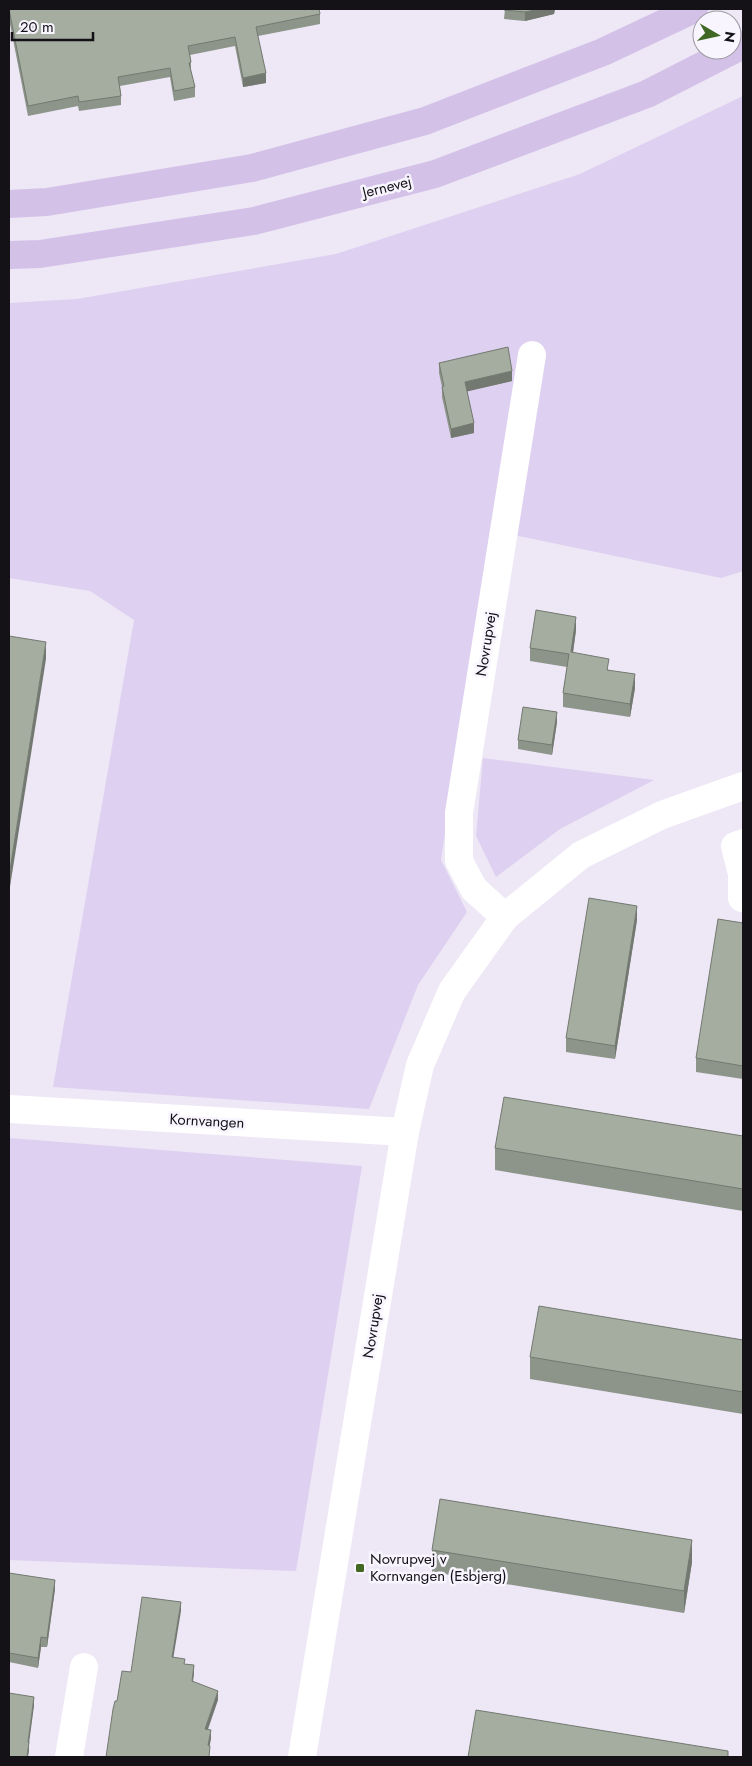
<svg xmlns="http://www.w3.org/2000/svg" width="752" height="1766" viewBox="0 0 752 1766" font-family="Jost,sans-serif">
	<rect width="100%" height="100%" fill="#ede7f6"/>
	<g fill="#ded0f0">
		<polygon points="743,96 743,571 721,578 490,530 441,860 467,912 418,985 369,1109 53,1087 134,620 90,591 9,578 9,303 77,299 336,254 580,174"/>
		<polygon points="483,758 654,780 560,829 496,877 476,836"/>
		<polygon points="9,1138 362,1166 296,1571 9,1560"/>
	</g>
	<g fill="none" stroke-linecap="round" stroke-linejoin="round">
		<g stroke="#fff" stroke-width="28">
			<polyline points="742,898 742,874 735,846 743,843"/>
			<polyline points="505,917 474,889 459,861 459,813 532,355"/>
			<polyline points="9,1109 405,1132"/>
			<polyline points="69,1757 84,1667"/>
			<polyline points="302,1757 405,1132 420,1065 452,991 505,917 581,855 662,815 743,786"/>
		</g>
		<g stroke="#d3c1e8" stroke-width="28">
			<polyline points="9,204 47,202 252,168 425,121 603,52 694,9"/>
			<polyline points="9,255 40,254 254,221 435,174 647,94 743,45"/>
		</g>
	</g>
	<g fill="#8d958a">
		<polygon points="9,9 320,14 320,24 258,36 266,83 243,87 235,46 190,55 191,62 191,72 195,87 195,97 174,101 170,77 120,86 121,96 121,105 79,111 78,106 28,116 9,19"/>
		<polygon points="505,9 555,9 554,14 525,21 504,19"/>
		<polygon points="439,363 512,381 467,391 474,433 451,438 442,397 442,387 439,373"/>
		<polygon points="576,630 573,653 609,670 635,688 630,717 563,707 563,693 567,667 530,661 530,648"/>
		<polygon points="557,722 552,755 518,749 518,740"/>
		<polygon points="637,920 615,1059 566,1052 566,1038"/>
		<polygon points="743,923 743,1079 696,1072 696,1058"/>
		<polygon points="743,1136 743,1211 495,1170 495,1148"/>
		<polygon points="743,1340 743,1414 530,1379 530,1357"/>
		<polygon points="432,1550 692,1562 684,1613 432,1572"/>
		<polygon points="9,1573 55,1589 47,1647 41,1647 38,1668 9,1662"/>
	</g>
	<g fill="#737970">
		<polygon points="540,9 555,9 554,14 525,21 525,12"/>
		<polygon points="266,73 266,83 243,87 243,78"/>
		<polygon points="512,371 512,381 465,392 465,382"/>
		<polygon points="474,423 474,433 451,438 451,429"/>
		<polygon points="576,617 576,630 571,666 571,652"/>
		<polygon points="46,642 46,659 9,893 9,876"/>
		<polygon points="635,674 635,688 630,717 630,704"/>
		<polygon points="557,712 557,722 552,755 552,745"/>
		<polygon points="637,906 637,920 615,1059 615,1046"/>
		<polygon points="692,1540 692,1562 684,1613 684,1591"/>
		<polygon points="55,1580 55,1589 47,1647 47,1638"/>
		<polygon points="181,1602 181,1611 172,1666 172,1657"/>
		<polygon points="41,1637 41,1647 38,1668 38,1658"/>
		<polygon points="194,1665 194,1674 192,1690 192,1681"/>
		<polygon points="218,1691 218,1700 205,1738 205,1729"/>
		<polygon points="34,1697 34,1706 28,1751 28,1742"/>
		<polygon points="211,1730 211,1739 208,1754 208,1745"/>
		<polygon points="29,1742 29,1751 28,1757 27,1757"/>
	</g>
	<g fill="#a4ada0" stroke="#737970">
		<polygon points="9,9 319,9 320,14 256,27 266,73 243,78 235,37 188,46 191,62 189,63 195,87 174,91 170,68 118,77 121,96 79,102 78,96 28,106"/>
		<polygon points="505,9 540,9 525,12 504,10"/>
		<polygon points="508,347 512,371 465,382 474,423 451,429 442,387 444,386 439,363"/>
		<polygon points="536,610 576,617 571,652 609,659 607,670 635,674 630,704 563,693 569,654 530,648"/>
		<polygon points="9,636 46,642 9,876"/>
		<polygon points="523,707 557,712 552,745 518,740"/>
		<polygon points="589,898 637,906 615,1046 566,1038"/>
		<polygon points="718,919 743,923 743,1066 696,1058"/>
		<polygon points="504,1097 743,1136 743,1189 495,1148"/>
		<polygon points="539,1306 743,1340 743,1392 530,1357"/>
		<polygon points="440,1499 692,1540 684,1591 432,1550"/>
		<polygon points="9,1573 55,1580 47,1638 41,1637 38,1658 9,1653"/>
		<polygon points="142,1597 181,1602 172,1657 185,1659 184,1664 194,1665 192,1681 218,1691 205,1729 211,1730 208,1745 210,1746 209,1757 106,1757 113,1709 115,1701 117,1701 122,1671 131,1672"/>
		<polygon points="9,1693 34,1697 28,1742 29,1742 27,1757 9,1757"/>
		<polygon points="476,1710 728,1751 728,1757 468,1757"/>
	</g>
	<rect fill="#406824" stroke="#f9f5ff" stroke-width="2" x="355" y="1563" width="10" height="10" rx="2.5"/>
	<g text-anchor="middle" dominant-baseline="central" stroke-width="5" stroke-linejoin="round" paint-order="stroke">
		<g font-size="15" fill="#141117" stroke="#f9f5ff">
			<text transform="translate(387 187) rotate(-14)">Jernevej</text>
			<text transform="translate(486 644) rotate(-81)">Novrupvej</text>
			<text transform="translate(207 1121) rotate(3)">Kornvangen</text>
			<text transform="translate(373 1326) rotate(-81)">Novrupvej</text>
		</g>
		<g font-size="15" fill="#141117" stroke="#f9f5ff" text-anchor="start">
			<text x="370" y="1559">Novrupvej v<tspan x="370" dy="17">Kornvangen (Esbjerg)</tspan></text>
		</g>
	</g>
	<rect width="752" height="1766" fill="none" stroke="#141117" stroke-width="20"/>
	<g transform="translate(717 35) rotate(99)"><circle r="24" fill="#f9f5ff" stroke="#9d9aa2"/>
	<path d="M0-4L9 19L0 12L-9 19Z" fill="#406824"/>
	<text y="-8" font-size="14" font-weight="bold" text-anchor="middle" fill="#141117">N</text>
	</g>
	<path d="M12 32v8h81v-8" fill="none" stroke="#141117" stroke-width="2.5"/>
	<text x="20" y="32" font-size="15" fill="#141117" stroke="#f9f5ff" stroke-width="4" paint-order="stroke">20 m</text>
</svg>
